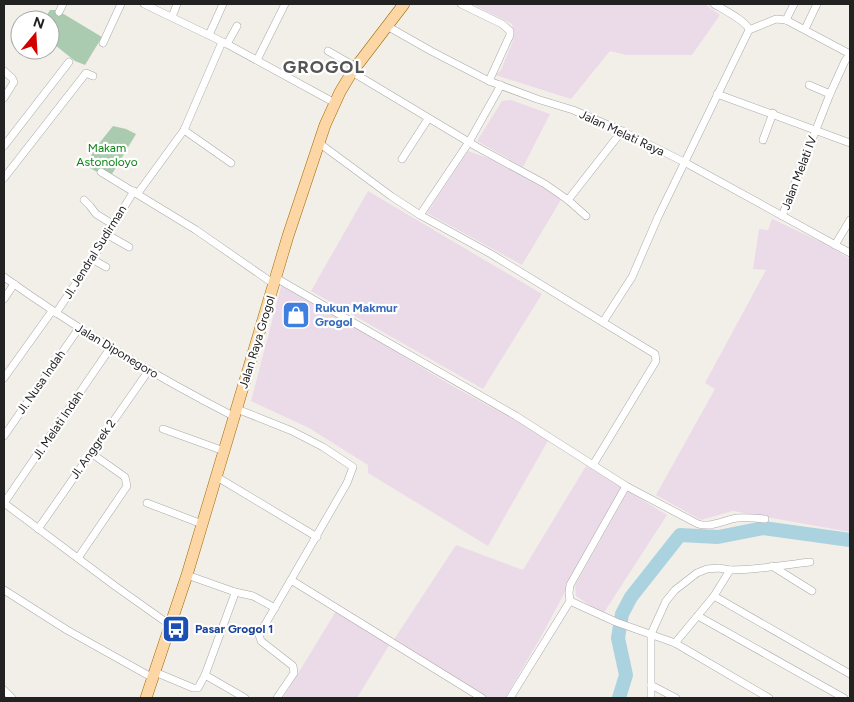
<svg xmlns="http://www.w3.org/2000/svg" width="854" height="702" viewBox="0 0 854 702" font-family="Figtree,sans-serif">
	<rect width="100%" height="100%" fill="#f2efe9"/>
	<g fill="#ebdbe8">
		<polygon points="472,4 705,4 720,15 692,55 626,55 610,51 571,99 495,75 501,70 510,48 514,37 512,24"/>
		<polygon points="511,100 550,114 523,167 477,141 502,101"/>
		<polygon points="468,151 494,160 562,198 522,265 427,213"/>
		<polygon points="368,191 542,294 483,389 311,291"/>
		<polygon points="772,219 824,243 850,259 850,532 733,511 701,520 656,495 715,389 705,383 766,270 753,269 759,229 768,230"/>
		<polygon points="282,283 449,384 549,439 488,546 368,473 368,465 309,428 251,401"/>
		<polygon points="586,466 621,487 542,635 505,698 487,698 393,641 456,545 523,570"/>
		<polygon points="628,491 667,515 603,614 576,596 575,585"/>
		<polygon points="338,608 391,642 357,698 283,698"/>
	</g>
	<g fill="#aacbaf">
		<polygon points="50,10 57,10 102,37 85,65 75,61 50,41 50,20 44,20"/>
		<polygon points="113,126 126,129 136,134 109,179 85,165 97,146"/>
	</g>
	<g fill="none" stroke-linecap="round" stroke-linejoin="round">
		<polyline stroke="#aad3df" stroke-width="14" points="619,698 626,675 618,638 622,614 631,597 680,535 718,537 763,528 850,540"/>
		<g stroke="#a9a9a9" stroke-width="8">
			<g id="minor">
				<polyline points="144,4 227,44 335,103"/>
				<polyline points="461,4 502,24 510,31 510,35 489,81"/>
				<polyline points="59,12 63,4"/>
				<polyline points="172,17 177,4"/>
				<polyline points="786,20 794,4"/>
				<polyline points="387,26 431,51 489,81 537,99 573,110 622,131 686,163 850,253"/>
				<polyline points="805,29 817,4"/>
				<polyline points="749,30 776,19 786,20 850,54 845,61 830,94 782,216"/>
				<polyline points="209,35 223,4"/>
				<polyline points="103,43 121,4"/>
				<polyline points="227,44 237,26"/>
				<polyline points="328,51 356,67"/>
				<polyline points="257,60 285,4"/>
				<polyline points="4,71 12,78 14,82 4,98"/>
				<polyline points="352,72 477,147 545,184 568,200 586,216"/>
				<polyline points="809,85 830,94"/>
				<polyline points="717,94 850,143"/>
				<polyline points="184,130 231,163"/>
				<polyline points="763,140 773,113"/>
				<polyline points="319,143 391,196 420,215 491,254 655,354 656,361 593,465"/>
				<polyline points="4,146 69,62"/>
				<polyline points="402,159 428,119"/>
				<polyline points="101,172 196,230 274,284"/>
				<polyline points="4,178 86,73 93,76"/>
				<polyline points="138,193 184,130 222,42"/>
				<polyline points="84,200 90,206 96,214 114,225"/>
				<polyline points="568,200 622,131"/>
				<polyline points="420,215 469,142 501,85"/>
				<polyline points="108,235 129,247"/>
				<polyline points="835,245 850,220"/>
				<polyline points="92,259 106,267"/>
				<path d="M 4,277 C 77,329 155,376 235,417"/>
				<path d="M 276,278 L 516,416 L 626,486 L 698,524 C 711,528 724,520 737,518 C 746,517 756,518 765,519"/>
				<polyline points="4,299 14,284"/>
				<polyline points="56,313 91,261 134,191"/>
				<path d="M 603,322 L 632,277 L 658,217 L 749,30 C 747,21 722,9 714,4"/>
				<polyline points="4,378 52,311"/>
				<polyline points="237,409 292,431 323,447 353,467 347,483 259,635 261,641 293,666 294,673 277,698"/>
				<polyline points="163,429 224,451"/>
				<polyline points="4,436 79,328"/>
				<polyline points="217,477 317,537"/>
				<polyline points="4,503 115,586 170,625"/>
				<polyline points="4,503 111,347"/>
				<polyline points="147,503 202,524"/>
				<polyline points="38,529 149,370"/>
				<polyline points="78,558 127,486 125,477 91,453"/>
				<polyline points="772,566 812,591"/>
				<polyline points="291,580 482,698"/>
				<polyline points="4,590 67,630 153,678"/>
				<polyline points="235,592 253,596 275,608"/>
				<path d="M 714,596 L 730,570 C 758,570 784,565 810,562"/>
				<polyline points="570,601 616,622 675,643 769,698"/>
				<polyline points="698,616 844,698"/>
				<polyline points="675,643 714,596 850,674"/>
				<polyline points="155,672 193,688 198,688 205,675 234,596 235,592 187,575"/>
				<polyline points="205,675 245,698"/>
				<polyline points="651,685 676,698"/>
				<polyline points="4,690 12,698"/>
				<polyline points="510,698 570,601 569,593 570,585 626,486"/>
				<polyline points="651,698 651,634 666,601 675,590 697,573 707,569 719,568 730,570"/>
			</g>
		</g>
		<g stroke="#a06b00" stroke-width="12">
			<polyline id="primary" points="146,698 187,575 288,236 325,125 340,92 352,72 404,4"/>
		</g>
		<use href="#minor" stroke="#fff" stroke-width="7"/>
		<use href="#primary" stroke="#fcd6a4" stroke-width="11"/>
	</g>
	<defs>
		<g id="shop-square" transform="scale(1.4375)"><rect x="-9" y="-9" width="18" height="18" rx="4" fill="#3f7fe0" stroke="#fff"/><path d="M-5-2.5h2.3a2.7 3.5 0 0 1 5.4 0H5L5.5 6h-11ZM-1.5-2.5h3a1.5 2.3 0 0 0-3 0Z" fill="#fff"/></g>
		<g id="bus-square" transform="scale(1.4375)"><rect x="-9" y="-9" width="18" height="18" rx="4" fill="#1a4fb4" stroke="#fff"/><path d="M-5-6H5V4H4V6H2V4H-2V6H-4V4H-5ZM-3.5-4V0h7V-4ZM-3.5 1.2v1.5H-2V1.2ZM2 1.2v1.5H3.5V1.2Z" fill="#fff"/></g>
	</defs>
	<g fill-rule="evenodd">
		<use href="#shop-square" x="296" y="315"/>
		<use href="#bus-square" x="176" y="629"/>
	</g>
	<g text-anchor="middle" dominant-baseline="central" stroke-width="4.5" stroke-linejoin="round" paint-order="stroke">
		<g font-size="12" fill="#222" stroke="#fff">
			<text transform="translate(622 133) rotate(25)">Jalan Melati Raya</text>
			<text transform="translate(799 173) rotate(-69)">Jalan Melati IV</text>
			<text transform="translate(95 252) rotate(-58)">Jl. Jendral Sudirman</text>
			<text transform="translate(257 342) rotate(-73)">Jalan Raya Grogol</text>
			<text transform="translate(117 351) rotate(31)">Jalan Diponegoro</text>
			<text transform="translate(41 382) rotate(-55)">Jl. Nusa Indah</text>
			<text transform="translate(58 425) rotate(-56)">Jl. Melati Indah</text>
			<text transform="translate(93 449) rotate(-55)">Jl. Anggrek 2</text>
		</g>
		<g font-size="12" fill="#0c8416" stroke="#fff">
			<text x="107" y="148">Makam<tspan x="107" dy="14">Astonoloyo</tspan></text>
		</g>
		<g font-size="12" font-weight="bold" fill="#366cbe" stroke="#fff" text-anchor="start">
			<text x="315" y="308">Rukun Makmur<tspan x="315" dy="14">Grogol</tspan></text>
		</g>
		<g font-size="12" font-weight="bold" fill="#164399" stroke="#fff" text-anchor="start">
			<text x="195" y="629">Pasar Grogol 1</text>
		</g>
		<g font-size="18" font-weight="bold" letter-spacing="1" fill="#555" stroke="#fff">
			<text x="324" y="67">GROGOL</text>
		</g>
	</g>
	<rect width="854" height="702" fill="none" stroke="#222222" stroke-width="10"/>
	<g transform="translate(35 35) rotate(18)"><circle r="24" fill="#ffffff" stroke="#a7a7a7"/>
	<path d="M0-4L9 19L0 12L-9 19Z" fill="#d40000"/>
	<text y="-8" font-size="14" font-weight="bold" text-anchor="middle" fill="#222222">N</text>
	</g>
</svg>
